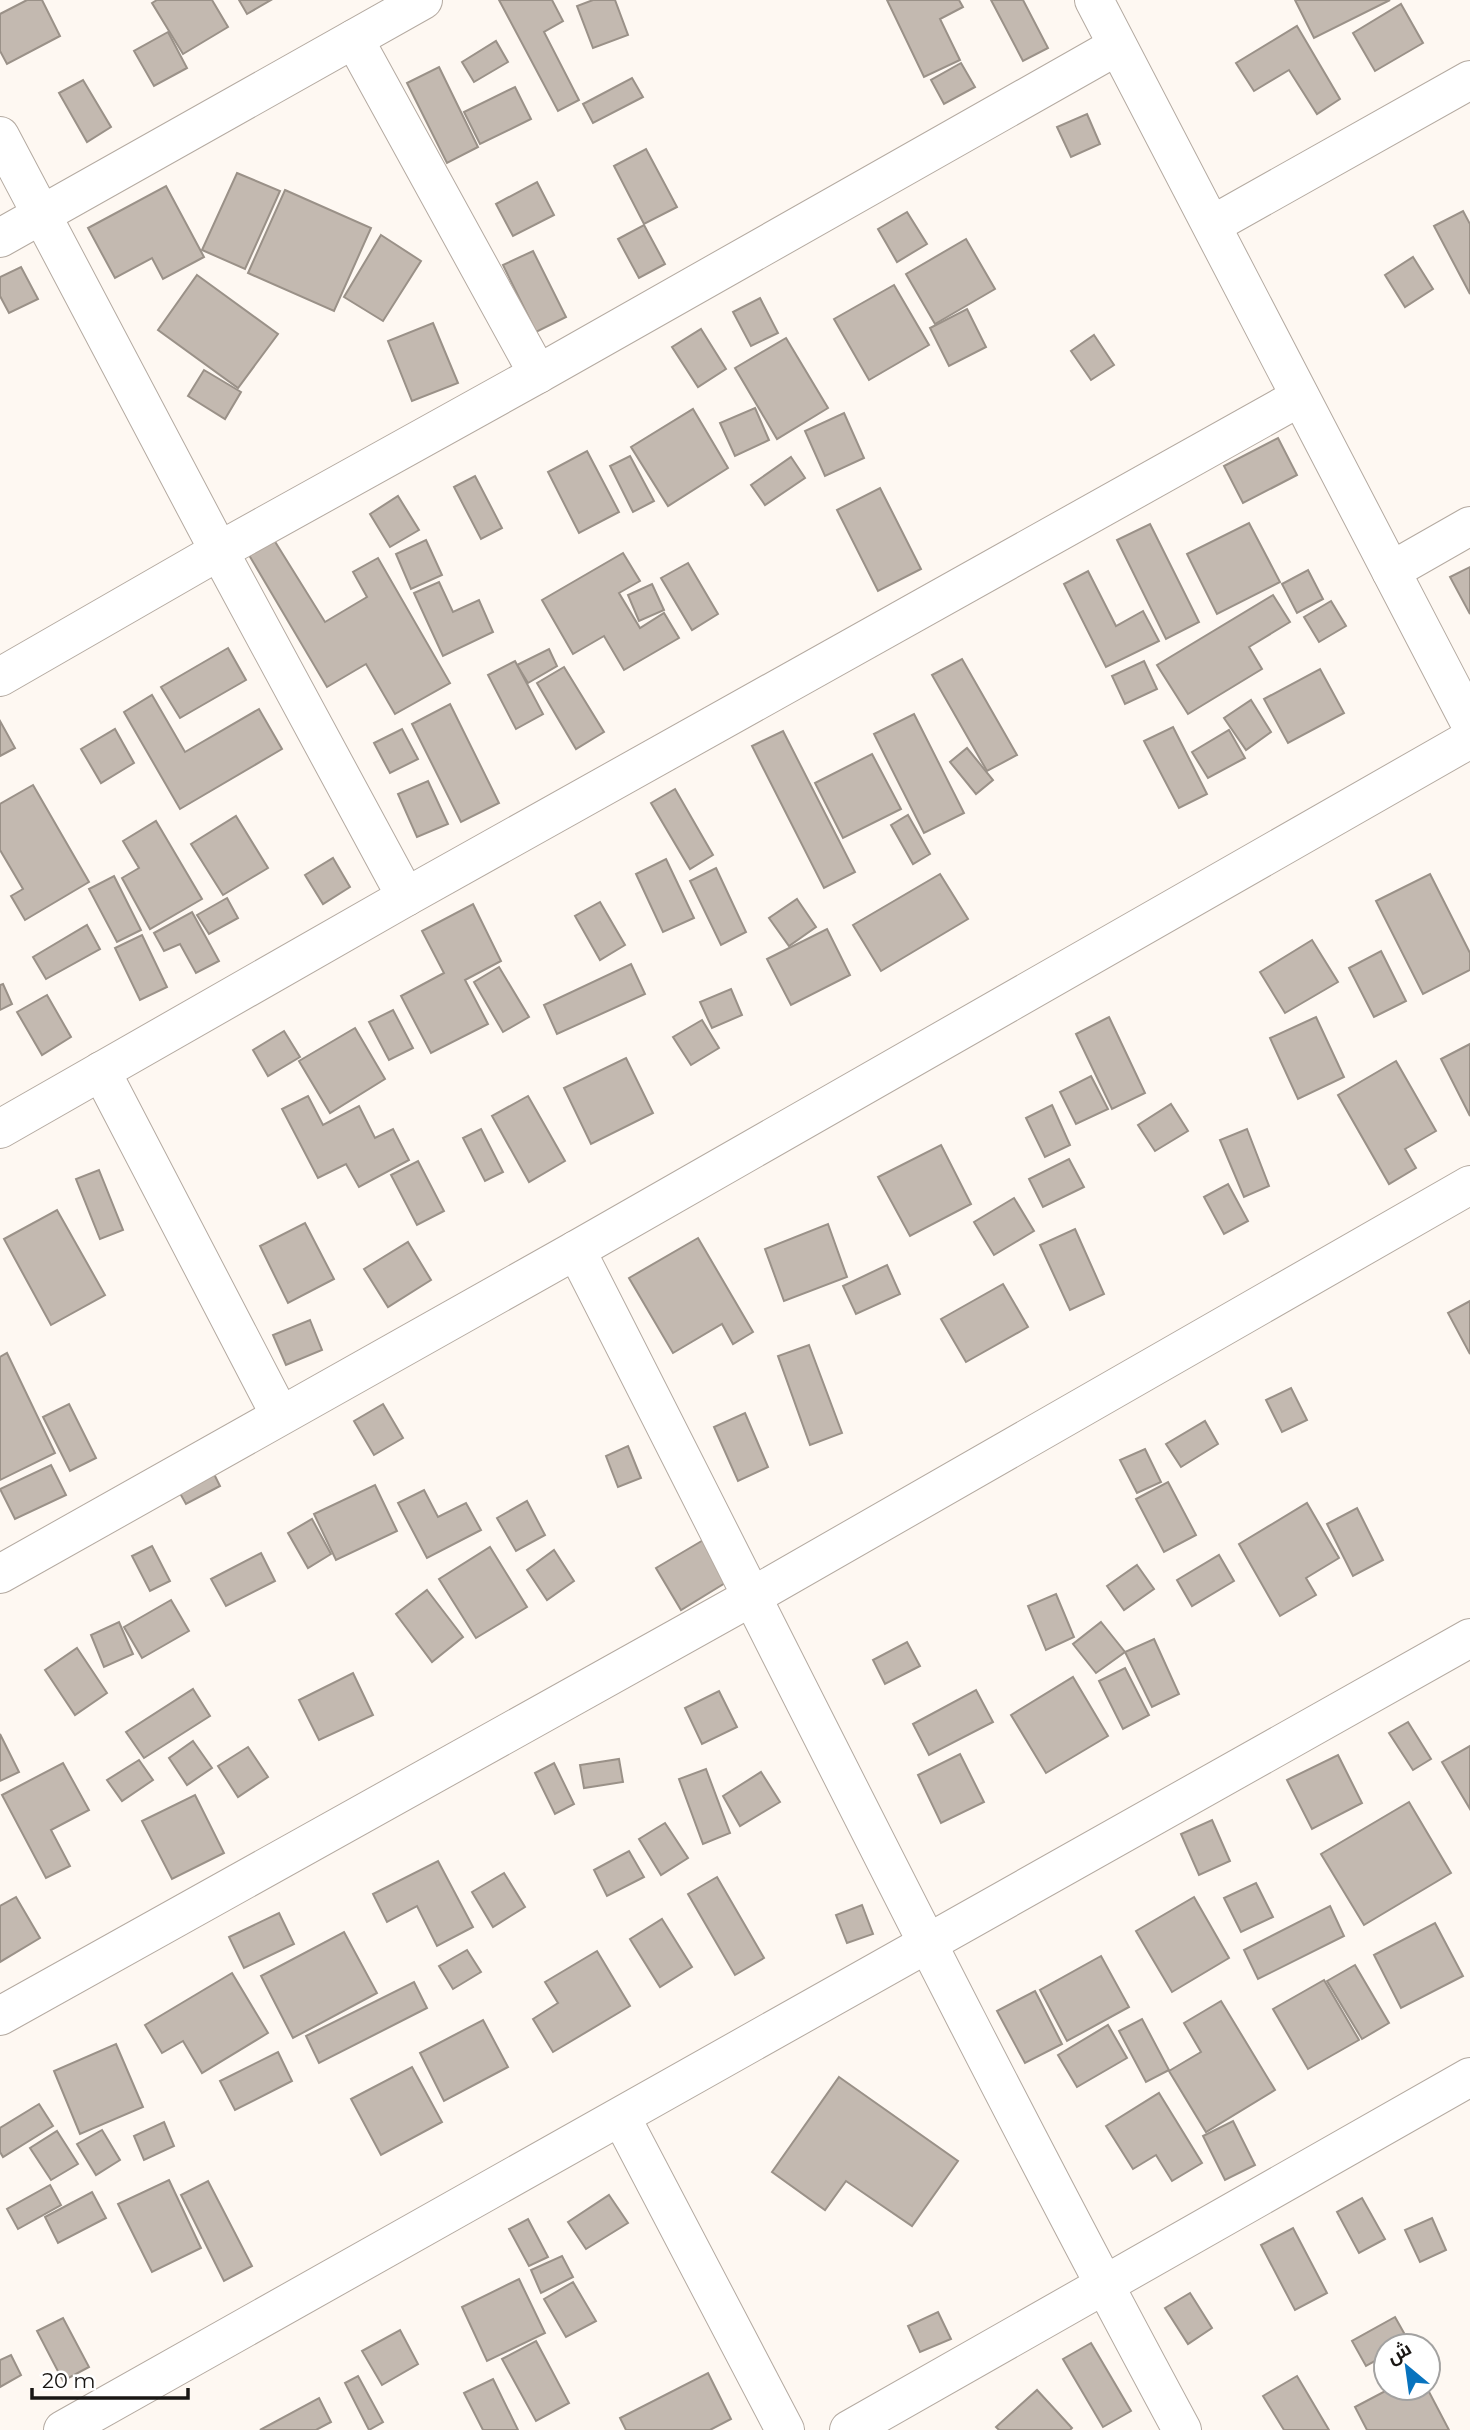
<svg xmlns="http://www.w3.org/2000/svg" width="1470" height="2430" viewBox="0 0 1470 2430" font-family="Montserrat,Cairo,sans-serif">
	<rect width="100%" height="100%" fill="#fef8f2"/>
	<g fill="#c3b9b0" stroke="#9a9188" stroke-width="2">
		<polygon points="27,0 42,0 60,36 7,64 0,51 0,14"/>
		<polygon points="157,0 212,0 228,27 183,54 152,3"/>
		<polygon points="239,0 271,0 247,14"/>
		<polygon points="499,0 552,0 563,21 544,32 579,100 558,111"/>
		<polygon points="593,0 615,0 628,35 593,48 577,6"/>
		<polygon points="887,0 959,0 963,7 940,19 960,60 924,77"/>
		<polygon points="991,0 1023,0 1048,48 1023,61"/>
		<polygon points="1295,0 1390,0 1314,38"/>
		<polygon points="1401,4 1423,43 1375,71 1353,33"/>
		<polygon points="1297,26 1340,99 1317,114 1289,70 1254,91 1236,63"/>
		<polygon points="168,32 187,68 154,86 134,51"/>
		<polygon points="496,41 508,62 474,82 462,62"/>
		<polygon points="961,63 975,87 944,104 931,80"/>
		<polygon points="439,67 478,147 447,163 407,83"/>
		<polygon points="632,78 643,97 593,123 583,104"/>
		<polygon points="83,80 111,127 87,142 59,93"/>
		<polygon points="515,87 531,119 480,144 464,112"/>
		<polygon points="1087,114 1100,144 1071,157 1057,127"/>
		<polygon points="646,149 677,207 644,224 614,166"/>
		<polygon points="237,173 280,191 245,269 202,250"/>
		<polygon points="537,182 554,215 513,236 496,204"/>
		<polygon points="166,186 204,257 163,279 152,258 115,278 88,228"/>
		<polygon points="285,190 371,228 334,311 248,273"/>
		<polygon points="1463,211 1470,224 1470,294 1434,226"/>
		<polygon points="907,212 927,244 897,262 878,229"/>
		<polygon points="644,225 665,264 639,278 618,239"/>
		<polygon points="381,235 421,261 383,321 344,297"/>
		<polygon points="966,239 995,289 935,324 906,274"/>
		<polygon points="533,251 566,317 536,332 503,265"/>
		<polygon points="1413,257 1433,289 1405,307 1385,275"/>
		<polygon points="21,267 38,299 9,313 0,296 0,277"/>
		<polygon points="197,275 278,334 238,388 158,330"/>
		<polygon points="894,285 929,345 869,380 834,319"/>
		<polygon points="760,298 778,333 751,346 733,312"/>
		<polygon points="967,309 986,347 949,366 930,328"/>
		<polygon points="433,323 458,383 412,401 388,341"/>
		<polygon points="701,329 726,369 698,387 672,347"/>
		<polygon points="1094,335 1114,365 1091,380 1071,351"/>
		<polygon points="786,338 828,408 777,439 735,368"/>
		<polygon points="204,370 241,392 225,419 188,396"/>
		<polygon points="755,408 769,440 735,456 720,423"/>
		<polygon points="693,409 728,468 668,506 631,447"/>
		<polygon points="844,413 864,458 825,476 805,431"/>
		<polygon points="1278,438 1297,475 1243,503 1224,466"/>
		<polygon points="587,451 619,512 579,533 548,472"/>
		<polygon points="630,456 654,501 633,512 610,466"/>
		<polygon points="791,457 805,478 765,505 751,485"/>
		<polygon points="475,476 502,528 481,539 454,487"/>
		<polygon points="880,488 921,569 878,591 837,510"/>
		<polygon points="398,496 419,530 390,547 370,514"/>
		<polygon points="1249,523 1280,582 1217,614 1187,554"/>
		<polygon points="1150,524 1199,622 1166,639 1117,540"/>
		<polygon points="274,540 325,622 367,597 353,572 378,558 450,683 395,714 366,664 327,687 249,555"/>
		<polygon points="426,540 442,575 411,589 396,554"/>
		<polygon points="623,553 640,581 619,593 640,628 664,613 679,638 624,670 604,636 573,654 542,600"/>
		<polygon points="688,563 718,614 692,630 661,578"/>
		<polygon points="1470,567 1470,614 1450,577"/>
		<polygon points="1308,570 1323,599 1297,613 1282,584"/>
		<polygon points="1088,571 1116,626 1143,611 1159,641 1106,667 1064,584"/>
		<polygon points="439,582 453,612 479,600 493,632 443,656 414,593"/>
		<polygon points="652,584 664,610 639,621 628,595"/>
		<polygon points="1273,595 1290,622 1249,647 1262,669 1188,714 1157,665"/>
		<polygon points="1331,601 1346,626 1319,642 1304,617"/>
		<polygon points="228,648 246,680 180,718 161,687"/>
		<polygon points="549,649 557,666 528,683 517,665"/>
		<polygon points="962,659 1017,755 987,771 932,675"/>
		<polygon points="515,661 543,714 516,729 488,675"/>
		<polygon points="1144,661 1157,689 1125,704 1112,676"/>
		<polygon points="564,667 604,732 576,749 537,683"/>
		<polygon points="1320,669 1344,713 1288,743 1264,699"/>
		<polygon points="152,695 185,752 259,709 282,749 180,809 124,712"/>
		<polygon points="1251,700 1271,732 1246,750 1224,718"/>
		<polygon points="450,704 499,803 461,822 412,724"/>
		<polygon points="914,714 964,813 924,833 874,734"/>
		<polygon points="0,721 15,748 0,756"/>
		<polygon points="1173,727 1207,794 1179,808 1144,741"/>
		<polygon points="115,729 134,763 101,783 81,749"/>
		<polygon points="402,729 418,759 390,773 374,743"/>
		<polygon points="1229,730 1245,758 1208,778 1192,752"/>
		<polygon points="783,731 855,872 824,888 752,746"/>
		<polygon points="967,748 993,780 976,794 950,762"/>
		<polygon points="872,754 901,809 843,838 815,783"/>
		<polygon points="428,781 448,824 417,837 398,794"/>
		<polygon points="33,785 89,882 25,920 11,896 23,889 0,850 0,804"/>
		<polygon points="675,789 713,855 690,869 651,803"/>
		<polygon points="908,815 930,854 913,864 891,825"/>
		<polygon points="236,816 268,868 223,895 191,844"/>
		<polygon points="156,821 202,899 150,929 122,878 139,868 123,841"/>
		<polygon points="333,858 350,887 323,904 305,875"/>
		<polygon points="666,859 694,918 663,932 636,874"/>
		<polygon points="716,868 746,932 721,945 690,881"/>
		<polygon points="940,874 968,919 881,971 853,925"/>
		<polygon points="1430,874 1470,953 1470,970 1423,994 1376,901"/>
		<polygon points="114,876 141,930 117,942 89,889"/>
		<polygon points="227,898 238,918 209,934 197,915"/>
		<polygon points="797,899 816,927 789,946 769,918"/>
		<polygon points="600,902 625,945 600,960 575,916"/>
		<polygon points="473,904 501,961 465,980 488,1024 431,1053 401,996 444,973 422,931"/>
		<polygon points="192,912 219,961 196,973 180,944 164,951 154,933"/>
		<polygon points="87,925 100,949 46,979 33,957"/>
		<polygon points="827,929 850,975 791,1005 767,959"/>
		<polygon points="142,935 167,987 140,1000 115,948"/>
		<polygon points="1312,940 1338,982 1285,1013 1260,972"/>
		<polygon points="1381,951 1406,1001 1374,1017 1349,968"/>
		<polygon points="631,964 645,994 557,1034 544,1005"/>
		<polygon points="499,967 529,1017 503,1032 474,982"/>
		<polygon points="3,984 12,1004 0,1010 0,985"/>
		<polygon points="731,989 742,1015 712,1028 700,1002"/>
		<polygon points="47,995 71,1037 42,1055 17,1012"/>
		<polygon points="393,1010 413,1048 389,1060 369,1022"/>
		<polygon points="1109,1017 1145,1093 1112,1109 1076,1034"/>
		<polygon points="1316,1017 1344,1077 1298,1099 1270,1038"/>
		<polygon points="702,1020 719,1048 691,1065 673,1037"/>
		<polygon points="355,1028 385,1079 330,1113 299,1061"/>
		<polygon points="284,1031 300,1057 268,1076 253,1050"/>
		<polygon points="1470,1044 1470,1116 1441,1059"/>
		<polygon points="626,1058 653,1113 591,1144 564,1088"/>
		<polygon points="1396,1061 1436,1131 1405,1149 1416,1168 1389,1184 1338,1095"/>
		<polygon points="1091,1076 1108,1109 1076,1124 1060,1092"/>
		<polygon points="308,1096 323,1125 359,1106 375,1138 393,1129 409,1160 359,1187 346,1164 318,1178 282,1109"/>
		<polygon points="528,1096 565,1161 529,1182 492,1116"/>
		<polygon points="1171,1104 1188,1131 1155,1151 1138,1125"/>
		<polygon points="1052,1105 1070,1145 1045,1157 1026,1118"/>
		<polygon points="481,1129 503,1172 485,1181 463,1138"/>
		<polygon points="1247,1129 1269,1186 1244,1197 1220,1140"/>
		<polygon points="941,1145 971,1204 910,1236 878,1177"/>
		<polygon points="1069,1159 1084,1187 1043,1207 1029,1179"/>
		<polygon points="418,1161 444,1211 417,1225 391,1175"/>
		<polygon points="99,1170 123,1230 100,1239 76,1179"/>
		<polygon points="1228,1184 1248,1221 1224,1234 1204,1197"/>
		<polygon points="1014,1198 1034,1231 994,1255 974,1222"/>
		<polygon points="57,1210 105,1295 51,1325 4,1239"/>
		<polygon points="305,1223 334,1279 288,1303 260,1246"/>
		<polygon points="828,1224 847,1277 784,1301 765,1249"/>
		<polygon points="1075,1229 1104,1294 1070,1310 1040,1245"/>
		<polygon points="698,1238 753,1332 733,1344 722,1324 673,1353 629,1278"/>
		<polygon points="408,1242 431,1280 388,1307 364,1269"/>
		<polygon points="887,1265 900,1294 856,1314 843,1286"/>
		<polygon points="1003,1284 1028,1327 966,1362 941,1319"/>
		<polygon points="1470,1301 1470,1354 1448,1313"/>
		<polygon points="310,1320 322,1350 286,1365 273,1335"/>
		<polygon points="809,1345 842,1433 810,1445 778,1356"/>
		<polygon points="7,1353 55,1453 0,1480 0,1357"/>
		<polygon points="1291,1388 1307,1420 1282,1432 1266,1400"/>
		<polygon points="69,1404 96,1458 70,1471 43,1417"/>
		<polygon points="383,1404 403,1438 374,1455 354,1421"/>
		<polygon points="745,1413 768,1467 738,1481 714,1427"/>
		<polygon points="1205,1421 1218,1444 1181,1467 1166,1444"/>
		<polygon points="628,1446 641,1478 618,1487 606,1456"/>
		<polygon points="1145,1449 1161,1482 1137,1493 1120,1460"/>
		<polygon points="51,1465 66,1495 15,1519 0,1489"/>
		<polygon points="212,1470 220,1486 186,1504 177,1488"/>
		<polygon points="1168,1482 1196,1535 1164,1552 1136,1499"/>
		<polygon points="375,1485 397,1531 336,1560 314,1514"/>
		<polygon points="424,1490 438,1517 466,1503 481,1530 427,1558 398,1503"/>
		<polygon points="527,1501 545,1535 516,1551 497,1518"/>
		<polygon points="1307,1503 1339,1558 1306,1578 1316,1595 1280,1616 1239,1544"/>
		<polygon points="1357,1508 1383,1560 1353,1576 1327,1524"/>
		<polygon points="312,1519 331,1554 308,1568 288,1533"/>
		<polygon points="705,1539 730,1580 681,1610 656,1568"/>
		<polygon points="152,1546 170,1581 150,1591 132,1556"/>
		<polygon points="490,1547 527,1607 476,1638 439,1579"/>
		<polygon points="554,1550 574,1581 547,1600 527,1570"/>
		<polygon points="261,1553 275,1581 226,1606 211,1579"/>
		<polygon points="1219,1555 1234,1581 1192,1606 1177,1580"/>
		<polygon points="1137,1565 1154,1589 1124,1610 1107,1586"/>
		<polygon points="427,1590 463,1637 432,1662 396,1614"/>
		<polygon points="1056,1594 1074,1637 1046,1650 1028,1606"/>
		<polygon points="171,1600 189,1631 142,1658 124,1627"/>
		<polygon points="119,1622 133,1654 104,1667 91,1635"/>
		<polygon points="1101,1622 1125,1652 1096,1673 1073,1644"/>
		<polygon points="1154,1639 1179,1694 1152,1707 1125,1652"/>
		<polygon points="907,1642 920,1666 885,1684 873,1660"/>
		<polygon points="77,1648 107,1693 75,1715 45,1670"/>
		<polygon points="1125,1668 1149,1715 1123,1729 1099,1681"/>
		<polygon points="353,1673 373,1715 319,1740 299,1700"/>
		<polygon points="1073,1677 1108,1736 1046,1773 1011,1715"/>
		<polygon points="193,1689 210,1716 144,1758 126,1732"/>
		<polygon points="976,1690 993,1722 929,1755 913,1724"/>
		<polygon points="719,1691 737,1727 702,1744 685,1708"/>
		<polygon points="1408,1722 1431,1759 1413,1770 1389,1733"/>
		<polygon points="0,1734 19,1772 0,1781"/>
		<polygon points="193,1741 212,1768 187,1785 169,1758"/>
		<polygon points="1470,1746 1470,1809 1442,1762"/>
		<polygon points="248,1747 268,1777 238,1797 218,1766"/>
		<polygon points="960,1754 984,1802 941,1823 918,1775"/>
		<polygon points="1338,1755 1362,1803 1312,1829 1287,1780"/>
		<polygon points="619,1759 623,1782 584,1788 580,1765"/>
		<polygon points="139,1760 153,1780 122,1801 107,1780"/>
		<polygon points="63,1763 89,1810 51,1830 70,1866 46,1878 2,1795"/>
		<polygon points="554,1763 574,1804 555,1814 535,1773"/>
		<polygon points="706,1769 730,1833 703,1844 679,1779"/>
		<polygon points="761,1772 780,1802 740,1826 723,1796"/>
		<polygon points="195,1795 224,1853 172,1879 142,1821"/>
		<polygon points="1409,1802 1451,1873 1364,1925 1321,1854"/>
		<polygon points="1212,1820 1230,1861 1199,1875 1181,1834"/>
		<polygon points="665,1823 688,1858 661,1875 639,1839"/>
		<polygon points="629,1851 644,1877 607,1896 594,1870"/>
		<polygon points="438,1861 473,1927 437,1946 417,1906 387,1922 373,1894"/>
		<polygon points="504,1873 525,1907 493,1927 472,1892"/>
		<polygon points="717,1877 764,1958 735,1975 688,1894"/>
		<polygon points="1256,1883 1273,1917 1241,1932 1224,1898"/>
		<polygon points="16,1897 40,1938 0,1962 0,1906"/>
		<polygon points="1194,1897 1229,1958 1172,1992 1136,1931"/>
		<polygon points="862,1905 873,1934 847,1943 836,1915"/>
		<polygon points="1330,1906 1344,1936 1258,1979 1244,1950"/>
		<polygon points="279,1913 294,1944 244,1968 229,1937"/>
		<polygon points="662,1919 692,1967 660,1987 630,1939"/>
		<polygon points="1435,1923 1463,1976 1401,2008 1374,1955"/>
		<polygon points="344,1932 377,1993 293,2038 261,1976"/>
		<polygon points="467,1950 481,1972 453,1989 439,1966"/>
		<polygon points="597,1951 630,2006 553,2052 533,2019 558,2003 545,1982"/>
		<polygon points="1101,1956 1129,2007 1067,2041 1040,1990"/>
		<polygon points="1355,1965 1389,2023 1362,2039 1327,1981"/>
		<polygon points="232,1973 268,2033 202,2073 183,2041 162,2053 145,2025"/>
		<polygon points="1324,1980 1359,2040 1308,2069 1273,2009"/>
		<polygon points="414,1982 427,2008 319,2063 306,2036"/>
		<polygon points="1035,1991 1062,2044 1025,2063 997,2011"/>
		<polygon points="1221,2001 1275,2090 1206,2132 1169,2071 1201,2052 1184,2023"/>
		<polygon points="1142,2019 1169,2070 1146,2082 1119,2031"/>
		<polygon points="483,2020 508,2067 444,2101 420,2053"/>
		<polygon points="1108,2025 1127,2058 1077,2087 1058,2055"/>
		<polygon points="116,2044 143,2107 80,2134 54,2071"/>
		<polygon points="278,2052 292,2081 235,2110 220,2081"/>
		<polygon points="412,2067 442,2122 381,2155 351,2099"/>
		<polygon points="839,2077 958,2161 912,2226 846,2181 825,2210 772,2172"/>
		<polygon points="1159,2093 1202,2163 1172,2181 1156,2155 1133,2169 1106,2126"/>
		<polygon points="39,2104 53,2126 3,2157 0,2152 0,2128"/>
		<polygon points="1233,2121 1255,2165 1225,2180 1203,2136"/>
		<polygon points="164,2122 174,2146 144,2160 134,2136"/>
		<polygon points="102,2130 120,2160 96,2175 77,2144"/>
		<polygon points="57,2131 78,2164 51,2180 30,2148"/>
		<polygon points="169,2180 201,2248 152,2272 118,2204"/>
		<polygon points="208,2181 252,2266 224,2281 181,2195"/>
		<polygon points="50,2185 61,2205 18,2229 7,2209"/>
		<polygon points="92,2192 106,2218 58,2243 45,2217"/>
		<polygon points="609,2195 628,2223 586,2249 568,2222"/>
		<polygon points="1362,2198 1385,2239 1359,2253 1337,2212"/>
		<polygon points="1432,2218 1446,2250 1420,2262 1405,2230"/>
		<polygon points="528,2219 548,2257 529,2266 509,2229"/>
		<polygon points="1293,2228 1327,2293 1295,2310 1261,2245"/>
		<polygon points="562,2256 573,2277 541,2293 531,2270"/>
		<polygon points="519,2279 545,2333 487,2361 462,2307"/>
		<polygon points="573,2282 596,2321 566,2337 544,2299"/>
		<polygon points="1190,2293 1212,2328 1188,2344 1165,2308"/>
		<polygon points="938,2312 951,2339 920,2352 908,2326"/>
		<polygon points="1395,2317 1409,2342 1403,2346 1386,2346 1386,2355 1366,2366 1352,2341"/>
		<polygon points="63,2318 89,2367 63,2381 37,2331"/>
		<polygon points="400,2330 418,2364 382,2385 362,2351"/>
		<polygon points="536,2341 569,2403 536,2421 502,2359"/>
		<polygon points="1091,2343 1131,2411 1103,2427 1063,2359"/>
		<polygon points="11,2355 21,2375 0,2387 0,2360"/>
		<polygon points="708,2373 731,2419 710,2430 626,2430 620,2418"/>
		<polygon points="358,2376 383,2422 369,2430 345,2383"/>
		<polygon points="1297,2376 1329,2430 1284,2430 1263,2396"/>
		<polygon points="493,2379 518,2430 483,2430 464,2393"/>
		<polygon points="1391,2388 1427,2388 1449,2430 1367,2430 1355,2407"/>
		<polygon points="1037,2390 1072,2428 1070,2430 999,2430 996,2427"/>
		<polygon points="319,2398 331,2422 316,2430 260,2430"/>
	</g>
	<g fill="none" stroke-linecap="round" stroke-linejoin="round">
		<g stroke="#b4aaa1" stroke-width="40">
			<g id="minor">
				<polyline points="1094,0 1470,723"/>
				<polyline points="354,39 538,374"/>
				<polyline points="0,136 219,551 406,897"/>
				<polyline points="1212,225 1470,80"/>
				<polyline points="0,238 423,0"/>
				<polyline points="1391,571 1470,526"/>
				<polyline points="0,677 219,551 538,374 1117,46"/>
				<polyline points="101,1071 280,1415"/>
				<polyline points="0,1129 406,897 1300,397"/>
				<path d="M 576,1250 C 777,1643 972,2041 1182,2430"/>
				<polyline points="0,1574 576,1250 1470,739"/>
				<polyline points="0,2016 753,1596 1470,1185"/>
				<polyline points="621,2117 785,2430"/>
				<polyline points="63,2430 1470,1638"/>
				<polyline points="849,2430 1470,2077"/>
			</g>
		</g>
		<use href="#minor" stroke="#fff" stroke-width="38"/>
	</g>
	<g transform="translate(1407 2367) rotate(331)"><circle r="33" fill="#ffffff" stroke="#a3a2a1" stroke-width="2"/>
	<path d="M0-5L12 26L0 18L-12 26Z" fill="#0873be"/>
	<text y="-10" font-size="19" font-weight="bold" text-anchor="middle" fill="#191613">ش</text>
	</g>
	<path d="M32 2388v10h156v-10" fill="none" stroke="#191613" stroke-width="3.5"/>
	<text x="42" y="2388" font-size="21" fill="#191613" stroke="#ffffff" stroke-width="5" paint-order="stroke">20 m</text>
</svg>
